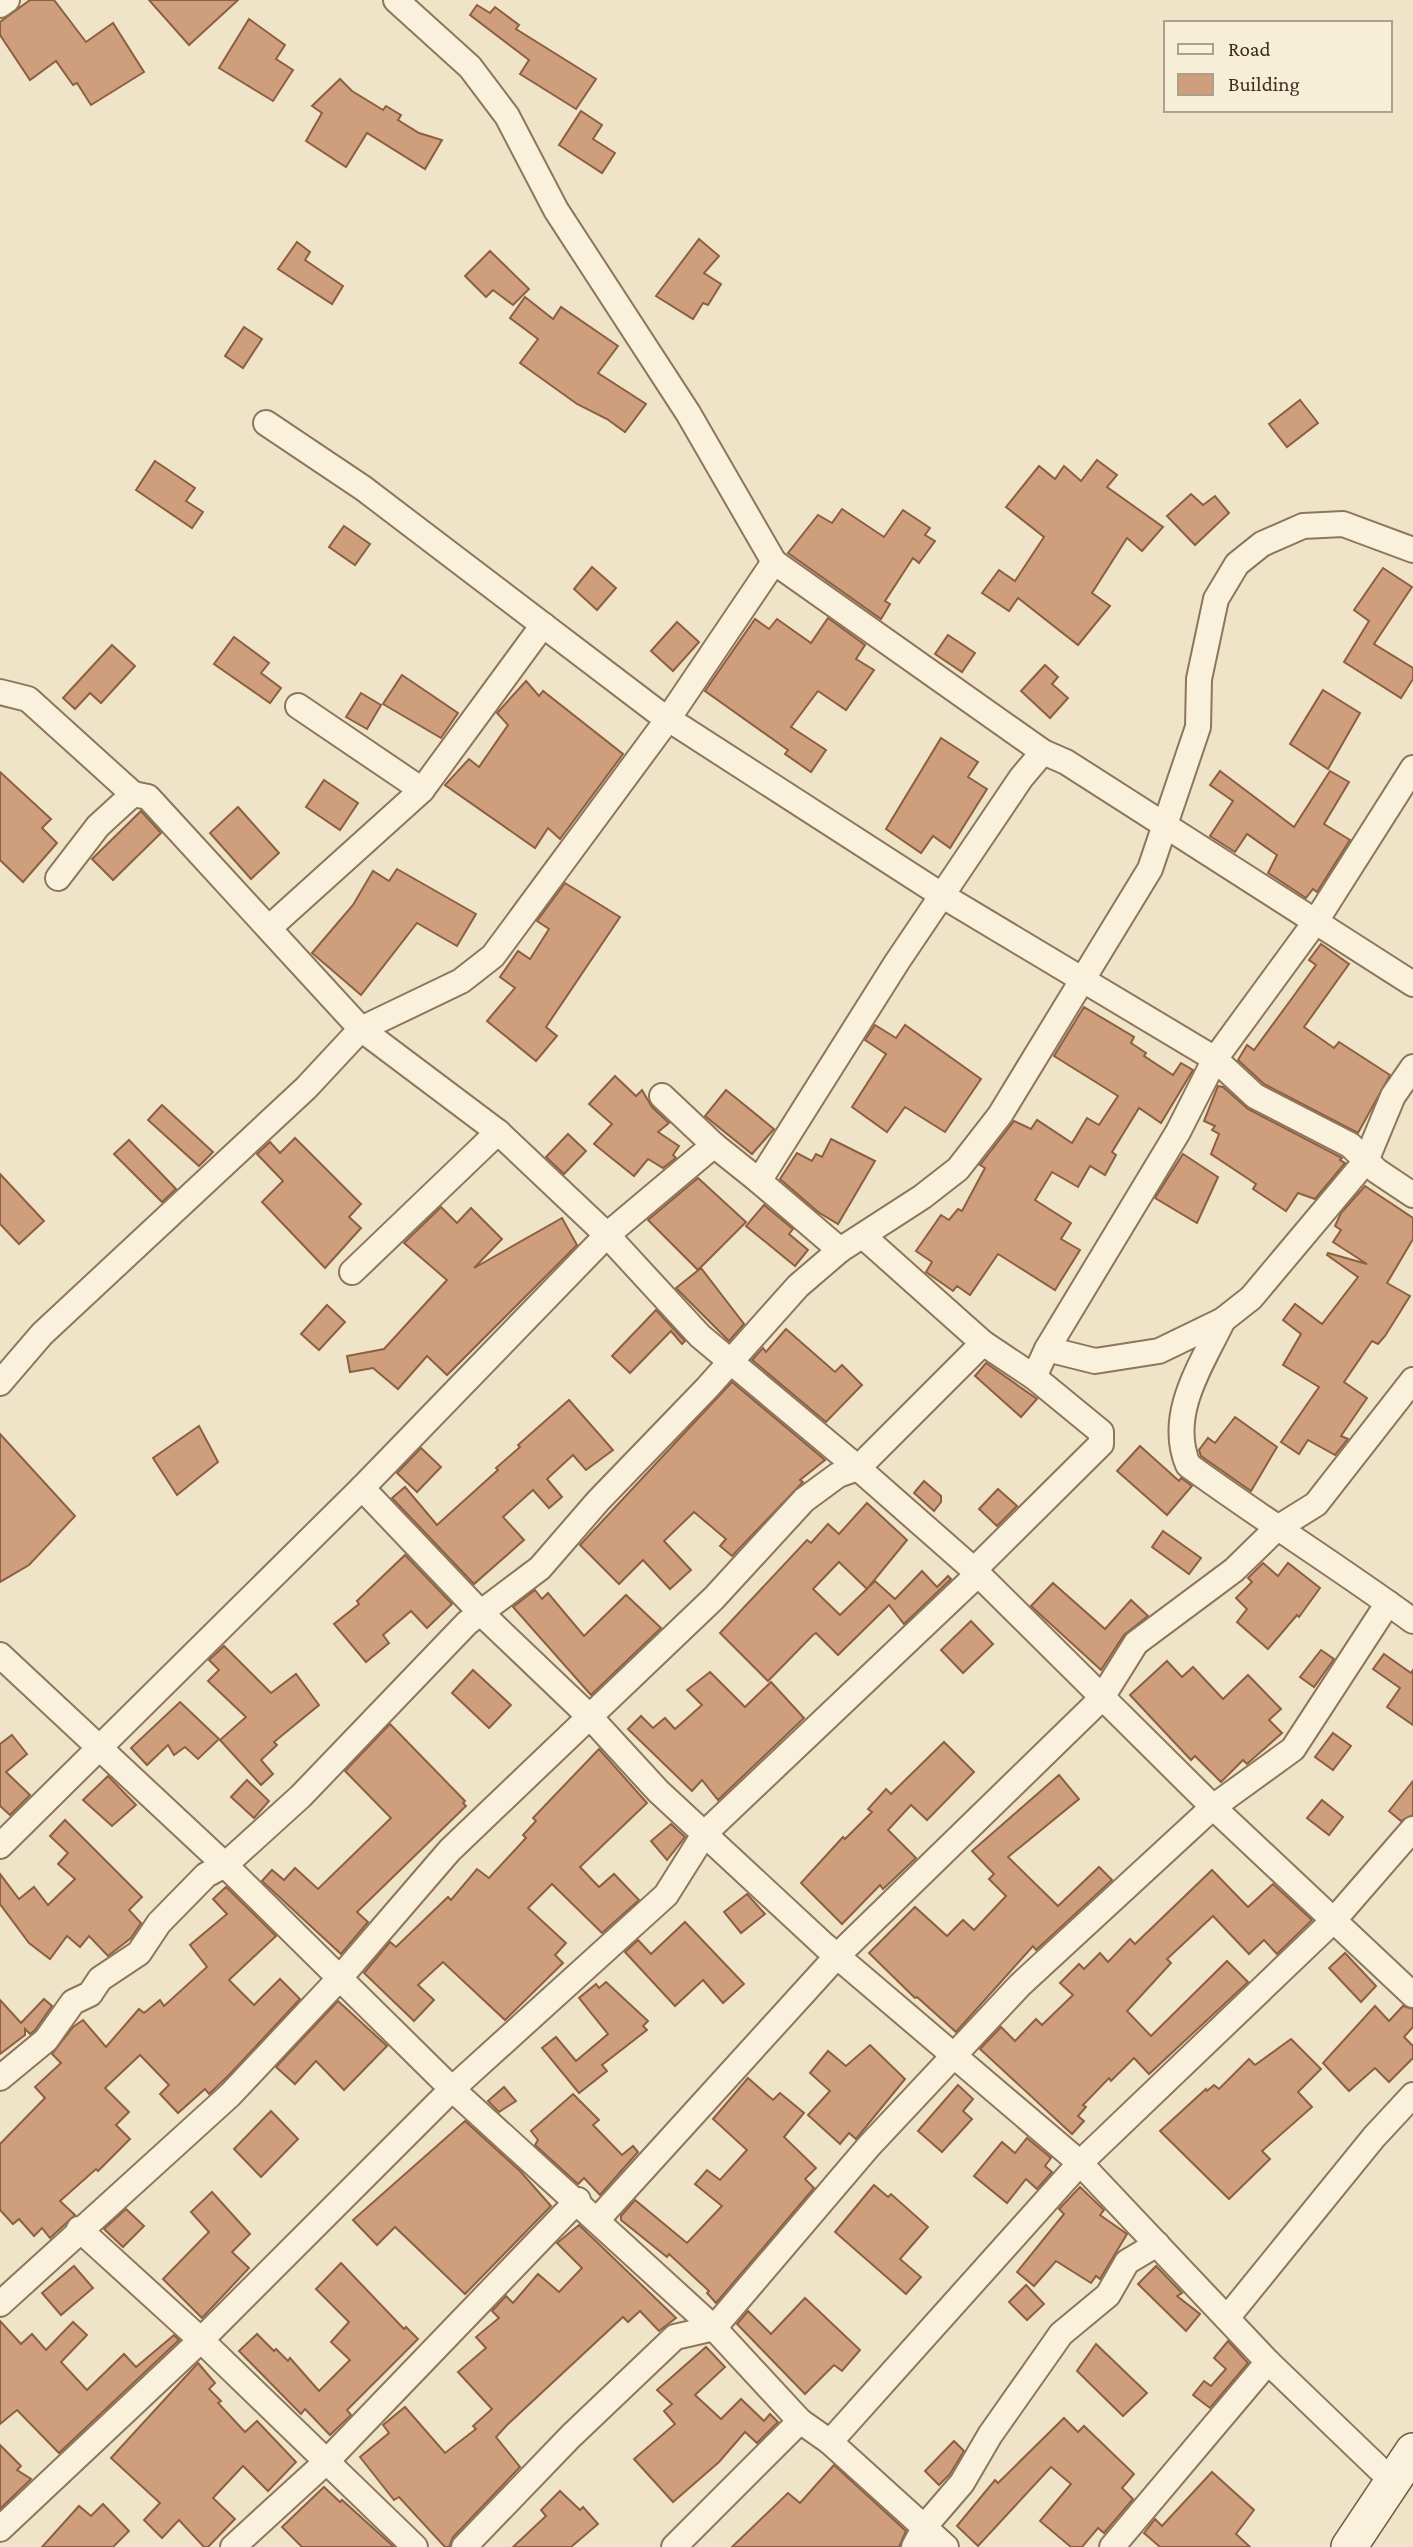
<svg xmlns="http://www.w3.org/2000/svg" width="1413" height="2547" viewBox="0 0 1413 2547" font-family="'Crimson Pro',serif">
	<rect width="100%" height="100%" fill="#f0e4c8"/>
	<g fill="#cf9f7d" stroke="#8d5f41" stroke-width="2">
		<polygon points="30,0 54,0 86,42 113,23 144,72 91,105 77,83 73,85 56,61 30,80 0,35 0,22"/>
		<polygon points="149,0 238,0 189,45"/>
		<polygon points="477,5 490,13 495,7 519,25 516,29 596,79 576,109 520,74 529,60 470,15"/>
		<polygon points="249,19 285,45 276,59 293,70 273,101 219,68"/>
		<polygon points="340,79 352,91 383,110 386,106 401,115 398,120 419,133 442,140 425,169 367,133 346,167 306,141 322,113 312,106"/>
		<polygon points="581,111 602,125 593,139 615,153 602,173 559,145"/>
		<polygon points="699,239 719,256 704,273 721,284 708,305 703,303 693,319 656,296"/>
		<polygon points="297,242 310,252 305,260 343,286 332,304 278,269"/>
		<polygon points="490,251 529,289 513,305 493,290 486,297 465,276"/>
		<polygon points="525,297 553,319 561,307 618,346 598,373 646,404 625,432 607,419 577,404 520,363 538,339 510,318"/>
		<polygon points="244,327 262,339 243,368 225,356"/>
		<polygon points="1300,400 1318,423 1287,447 1269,424"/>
		<polygon points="1097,460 1117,475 1107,487 1163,527 1142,551 1127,538 1092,593 1110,606 1078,645 1018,598 1009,611 982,593 999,570 1015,581 1044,537 1006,507 1039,466 1055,479 1064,466 1081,481"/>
		<polygon points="155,461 195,488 186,501 203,512 192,528 136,490"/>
		<polygon points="1191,494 1203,505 1215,496 1229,513 1195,545 1167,516"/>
		<polygon points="842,509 884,537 903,510 930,528 925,535 935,541 919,563 913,558 885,601 890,604 881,619 788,553 818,515 832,523"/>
		<polygon points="344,526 370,544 355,565 329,547"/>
		<polygon points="592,567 616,588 597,610 574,589"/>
		<polygon points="1383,568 1412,587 1374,644 1413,668 1413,679 1401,698 1344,662 1369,621 1354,610"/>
		<polygon points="828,618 865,645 856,659 874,670 846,710 818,691 791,727 826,750 811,772 785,754 788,750 705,691 755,619 769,629 777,619 811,643"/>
		<polygon points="677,622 699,642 673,671 651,651"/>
		<polygon points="948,635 975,653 962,672 935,654"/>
		<polygon points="234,637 269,663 261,673 281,688 270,703 214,664"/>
		<polygon points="112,645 135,666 101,703 90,693 75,709 63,698"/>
		<polygon points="1045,665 1058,677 1052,684 1068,698 1050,718 1021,691"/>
		<polygon points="402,675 458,713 441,738 383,704"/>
		<polygon points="526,681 539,696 543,691 623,754 560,839 548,828 535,848 445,785 469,759 479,767 508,725 497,713"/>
		<polygon points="1323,690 1360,713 1328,769 1290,744"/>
		<polygon points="361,693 381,705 367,729 346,717"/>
		<polygon points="941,738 978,762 968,777 987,789 950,848 933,836 921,853 886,829"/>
		<polygon points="1220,771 1294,827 1330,771 1349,782 1324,824 1350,840 1317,892 1313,889 1306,898 1268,873 1277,855 1247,834 1235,852 1210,836 1233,801 1210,785"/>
		<polygon points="0,772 51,819 42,828 57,843 23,882 0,860"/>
		<polygon points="324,780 358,803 340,830 306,807"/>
		<polygon points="238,807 279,853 251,879 210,833"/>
		<polygon points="141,811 161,833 113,880 92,859"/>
		<polygon points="397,869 476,914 457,946 417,923 361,995 312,953 353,905 373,871 389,881"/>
		<polygon points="565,883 620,917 546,1027 557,1036 536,1061 487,1021 515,988 500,977 518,951 530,959 549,929 537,921"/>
		<polygon points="1321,944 1349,964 1304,1027 1334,1048 1339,1042 1390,1075 1358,1133 1264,1084 1238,1060 1247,1045 1254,1050 1290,1001 1316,965 1309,960"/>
		<polygon points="1084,1007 1134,1037 1131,1043 1146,1053 1144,1056 1173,1075 1181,1063 1193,1070 1161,1123 1139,1108 1112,1152 1116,1155 1105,1175 1090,1166 1078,1187 1052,1172 1035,1200 1071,1223 1061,1239 1080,1250 1055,1290 998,1254 970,1295 957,1286 953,1291 926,1272 932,1262 916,1251 941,1215 949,1220 958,1209 962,1211 985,1168 980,1165 1014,1121 1031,1129 1037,1120 1072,1143 1087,1118 1099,1125 1118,1096 1054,1056"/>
		<polygon points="875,1025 896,1038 905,1025 981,1079 945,1132 905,1107 887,1132 852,1107 886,1054 865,1040"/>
		<polygon points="615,1076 636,1096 642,1090 652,1107 669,1123 658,1132 679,1146 673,1155 676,1158 663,1168 648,1159 634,1176 594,1144 612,1124 589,1104"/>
		<polygon points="1218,1086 1223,1087 1248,1109 1342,1158 1340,1160 1345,1163 1315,1199 1298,1193 1286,1211 1253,1189 1256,1184 1211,1154 1219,1134 1212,1130 1215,1126 1204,1121"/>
		<polygon points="726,1090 774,1129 752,1154 705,1116"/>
		<polygon points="162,1105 213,1152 199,1166 148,1120"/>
		<polygon points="568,1134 586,1151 564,1174 546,1157"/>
		<polygon points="295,1138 361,1204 349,1217 361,1228 325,1268 262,1202 283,1181 257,1154 270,1142 280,1153"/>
		<polygon points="831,1139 875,1161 838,1224 818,1212 780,1179 797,1153 812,1161 816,1154 822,1157"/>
		<polygon points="129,1140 176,1189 162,1202 114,1154"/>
		<polygon points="1183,1154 1218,1177 1197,1223 1155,1198"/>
		<polygon points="0,1174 44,1221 19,1244 0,1224"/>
		<polygon points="698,1178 746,1222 698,1270 648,1220"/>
		<polygon points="1365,1186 1413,1218 1413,1239 1387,1283 1410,1296 1385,1336 1378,1344 1372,1341 1344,1382 1367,1398 1341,1436 1348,1439 1335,1455 1308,1440 1299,1454 1281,1442 1319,1387 1283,1365 1301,1334 1283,1320 1295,1304 1322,1324 1358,1277 1327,1255 1328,1253 1367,1264 1333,1242 1341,1230 1335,1226 1341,1213"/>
		<polygon points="764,1205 793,1229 789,1234 808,1250 795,1266 746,1226"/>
		<polygon points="441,1207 457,1223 471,1208 502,1239 474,1268 562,1218 577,1245 447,1375 427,1356 398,1389 373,1368 350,1372 347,1356 384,1349 447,1280 404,1243"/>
		<polygon points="701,1268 744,1324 729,1341 676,1288"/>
		<polygon points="327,1305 345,1322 319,1350 301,1334"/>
		<polygon points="656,1310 685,1341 682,1344 671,1331 630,1373 612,1356"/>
		<polygon points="786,1329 835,1372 842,1365 862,1385 826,1422 752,1360 763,1348 766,1352"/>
		<polygon points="986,1363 1037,1399 1021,1417 975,1376"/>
		<polygon points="732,1382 825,1460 800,1480 803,1482 732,1556 720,1546 726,1539 694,1512 664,1541 691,1570 670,1589 643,1560 619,1584 580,1545"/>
		<polygon points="569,1400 613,1450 586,1470 573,1455 547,1479 562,1497 549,1508 533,1490 503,1517 524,1540 474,1584 392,1498 405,1487 437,1525 498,1470 496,1468 520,1447 518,1445"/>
		<polygon points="1235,1417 1277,1447 1251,1491 1201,1456 1199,1450 1208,1438 1215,1443"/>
		<polygon points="199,1426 218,1462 177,1495 153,1458"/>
		<polygon points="0,1434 75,1516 29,1565 0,1582"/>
		<polygon points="1140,1446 1179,1481 1181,1478 1192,1486 1167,1515 1117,1471"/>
		<polygon points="421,1448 441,1467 417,1492 397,1473"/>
		<polygon points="924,1481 941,1496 941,1502 934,1511 914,1493"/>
		<polygon points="998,1489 1017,1506 997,1526 979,1509"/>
		<polygon points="867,1503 907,1540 867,1589 839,1562 813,1589 840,1615 875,1581 895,1599 922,1571 937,1587 948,1576 951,1579 904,1624 889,1605 838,1655 816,1633 813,1635 768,1681 720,1633 807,1540 811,1543 828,1524 839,1534"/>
		<polygon points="1163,1531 1201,1558 1189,1574 1152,1547"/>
		<polygon points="405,1555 452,1604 427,1628 411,1611 383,1635 389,1643 366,1662 334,1624 359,1604 357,1601"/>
		<polygon points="1263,1563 1278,1576 1288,1563 1320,1588 1299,1617 1297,1615 1268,1649 1237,1622 1247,1609 1236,1598 1252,1582 1248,1578"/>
		<polygon points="1053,1583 1105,1629 1131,1600 1148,1616 1124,1635 1101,1670 1031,1606"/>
		<polygon points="535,1590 542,1599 548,1593 584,1636 626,1595 661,1628 591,1695 513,1607"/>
		<polygon points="971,1621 993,1644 963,1673 941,1650"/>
		<polygon points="224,1646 271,1693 296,1674 319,1705 274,1742 277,1745 261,1760 273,1774 261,1785 220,1740 246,1717 208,1681 219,1670 209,1660"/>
		<polygon points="1321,1650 1334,1659 1314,1687 1300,1677"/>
		<polygon points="1384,1654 1411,1673 1413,1670 1413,1725 1387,1707 1400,1688 1373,1669"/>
		<polygon points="1167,1661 1182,1677 1193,1667 1223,1699 1248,1675 1281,1709 1269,1720 1282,1733 1247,1764 1243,1760 1221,1782 1195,1756 1191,1760 1130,1695"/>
		<polygon points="473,1670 511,1705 489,1728 452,1693"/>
		<polygon points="710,1672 745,1707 771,1682 804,1718 718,1800 702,1780 692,1791 628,1729 641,1716 653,1728 665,1718 675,1729 702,1705 687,1690"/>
		<polygon points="180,1702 219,1739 198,1759 185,1747 174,1755 168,1745 147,1765 131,1748"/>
		<polygon points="390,1724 465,1801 463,1803 466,1806 357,1912 368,1922 341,1954 262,1881 272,1870 284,1880 295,1868 318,1889 391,1818 345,1771"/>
		<polygon points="1333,1733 1351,1746 1333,1770 1315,1757"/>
		<polygon points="12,1735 27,1754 6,1772 30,1795 10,1815 0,1806 0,1744"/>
		<polygon points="944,1742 974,1772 927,1820 911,1805 888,1830 916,1858 883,1889 880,1885 842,1924 801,1883 843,1837 845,1839 872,1812 868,1809 886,1789 891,1794"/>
		<polygon points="599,1749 647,1803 580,1867 599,1887 614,1874 639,1900 602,1933 552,1884 528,1908 566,1943 555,1955 563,1963 505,2020 443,1962 418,1985 434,2000 414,2021 364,1973 390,1942 396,1947 448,1897 451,1900 477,1869 489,1878 526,1838 523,1835 536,1821 533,1818"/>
		<polygon points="1059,1775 1079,1799 1008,1857 1058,1906 1099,1867 1112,1880 1036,1950 1033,1946 956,2032 917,1997 915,1998 869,1953 915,1907 947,1936 963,1920 974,1930 1006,1896 989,1879 994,1874 972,1851"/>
		<polygon points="108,1776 136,1805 112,1826 83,1800"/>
		<polygon points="247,1780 269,1801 254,1818 231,1797"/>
		<polygon points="1413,1781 1413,1815 1401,1821 1389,1811"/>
		<polygon points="1322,1800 1343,1817 1329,1835 1307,1818"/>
		<polygon points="65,1820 142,1897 129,1910 141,1923 131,1938 108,1956 89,1936 80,1947 67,1936 50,1959 29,1943 0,1904 0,1874 19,1899 34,1887 48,1905 75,1879 58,1864 68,1853 50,1836"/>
		<polygon points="671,1824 685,1837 667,1860 651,1841"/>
		<polygon points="1212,1870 1248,1907 1273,1884 1312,1920 1277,1954 1264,1940 1249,1954 1213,1916 1167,1959 1171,1963 1127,2011 1151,2036 1227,1961 1248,1982 1149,2074 1134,2058 1111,2081 1109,2078 1083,2105 1086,2107 1078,2116 1084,2121 1072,2134 980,2049 1001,2027 1015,2041 1036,2019 1042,2025 1073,1995 1060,1983 1079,1964 1084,1969 1100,1953 1108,1962 1130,1939 1135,1944"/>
		<polygon points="226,1887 276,1936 229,1980 254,2005 280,1979 300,1999 229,2075 209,2094 205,2089 178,2113 160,2094 169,2085 140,2055 105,2088 129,2112 116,2125 130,2139 98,2171 96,2169 60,2201 75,2215 50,2238 42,2228 34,2236 19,2219 13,2224 0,2210 0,2144 45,2098 35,2087 61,2063 52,2054 73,2027 83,2020 106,2047 139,2009 144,2013 160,2000 164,2006 207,1967 190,1945 227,1914 213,1899"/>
		<polygon points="747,1894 765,1914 741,1933 724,1912"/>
		<polygon points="685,1922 744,1984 723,2003 703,1980 675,2006 625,1952 638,1940 651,1954"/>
		<polygon points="1345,1953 1376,1986 1361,2002 1329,1968"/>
		<polygon points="606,1982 648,2021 643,2026 647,2030 602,2065 607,2071 579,2093 542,2048 556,2037 576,2061 608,2034 579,1998 596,1984 599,1988"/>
		<polygon points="44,1999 52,2006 35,2030 30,2034 25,2029 25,2035 0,2054 0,2000 21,2023"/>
		<polygon points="338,2001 387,2046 344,2090 316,2061 295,2084 276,2067"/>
		<polygon points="1375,2006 1389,2021 1403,2006 1413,2009 1413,2027 1404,2037 1413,2046 1413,2058 1389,2082 1375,2068 1349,2091 1323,2063"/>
		<polygon points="1291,2039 1321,2069 1298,2092 1312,2107 1262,2151 1270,2159 1229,2199 1160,2131 1206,2089 1207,2091 1214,2085 1219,2089 1249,2059 1255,2065"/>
		<polygon points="870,2045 905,2079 856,2139 849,2133 840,2144 808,2115 830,2091 810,2073 828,2051 846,2066"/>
		<polygon points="748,2078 773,2100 780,2093 804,2113 784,2137 816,2168 805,2179 814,2188 716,2303 707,2293 709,2291 669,2254 667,2257 621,2220 621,2216 635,2200 687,2243 722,2206 695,2184 707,2170 720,2180 747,2150 713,2119"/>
		<polygon points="958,2085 973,2099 963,2111 972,2119 942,2152 918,2131"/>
		<polygon points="504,2087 516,2101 499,2112 488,2101"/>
		<polygon points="573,2094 599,2120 593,2125 622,2155 633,2146 638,2152 600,2195 584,2178 578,2184 535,2145 538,2140 531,2131"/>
		<polygon points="271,2111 298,2139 261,2177 234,2149"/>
		<polygon points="465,2121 520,2171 551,2206 465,2294 395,2227 377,2245 353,2220"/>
		<polygon points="1027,2138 1051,2158 1045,2166 1052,2172 1037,2189 1026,2179 1007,2203 974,2176 1002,2142 1015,2153"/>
		<polygon points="874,2185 888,2197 891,2194 928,2227 900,2259 921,2277 906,2294 835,2232"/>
		<polygon points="1080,2187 1104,2210 1100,2215 1127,2234 1100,2279 1096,2276 1091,2283 1056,2261 1034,2286 1017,2272 1064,2214 1059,2209"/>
		<polygon points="212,2192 250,2234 232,2252 249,2268 202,2318 163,2279 209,2232 191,2212"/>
		<polygon points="126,2209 144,2226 123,2247 104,2229"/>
		<polygon points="579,2225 676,2318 659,2331 640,2311 628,2322 623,2317 507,2425 496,2437 520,2467 453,2537 449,2547 445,2547 399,2497 394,2500 360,2457 389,2433 383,2425 405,2407 445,2453 476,2429 473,2426 492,2409 458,2372 486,2348 476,2337 499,2318 492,2311 506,2296 513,2303 538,2274 559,2292 582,2268 557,2243"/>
		<polygon points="341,2263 404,2329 406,2327 418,2339 347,2410 351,2415 330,2435 305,2409 301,2414 239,2351 257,2334 274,2351 276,2349 288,2361 290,2358 319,2391 350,2360 331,2342 349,2322 316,2289"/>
		<polygon points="74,2266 93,2288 61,2315 42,2293"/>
		<polygon points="1156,2266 1182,2293 1177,2296 1200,2314 1186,2331 1138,2284"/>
		<polygon points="1026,2285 1044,2304 1027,2320 1009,2302"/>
		<polygon points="805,2298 860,2350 842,2371 834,2365 805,2394 737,2324 748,2311 771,2334"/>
		<polygon points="0,2321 21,2344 32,2334 46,2350 73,2322 87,2335 61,2362 87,2390 124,2354 136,2367 174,2335 179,2340 59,2453 17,2410 0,2424"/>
		<polygon points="1228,2341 1248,2363 1210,2408 1193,2395 1204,2381 1211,2386 1226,2369 1214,2358"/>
		<polygon points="1096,2344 1147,2393 1123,2416 1077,2371"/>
		<polygon points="706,2347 725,2367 695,2395 721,2419 741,2399 764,2421 770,2414 778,2422 757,2443 745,2432 719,2462 673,2502 634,2459 675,2424 664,2411 672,2404 657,2390"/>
		<polygon points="198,2363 215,2383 209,2389 221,2401 218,2403 245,2432 257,2421 296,2462 268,2491 243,2466 213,2498 235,2519 208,2547 204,2547 179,2520 162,2538 144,2520 160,2503 111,2458"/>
		<polygon points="1064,2418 1078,2432 1084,2426 1134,2474 1122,2488 1133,2499 1104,2533 1098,2528 1082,2547 1071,2547 1040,2521 1071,2484 1051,2467 978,2546 957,2526 995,2480 998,2483"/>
		<polygon points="954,2441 964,2451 950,2474 939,2485 925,2471"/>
		<polygon points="0,2445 21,2466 17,2470 31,2479 0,2509"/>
		<polygon points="834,2465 906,2531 899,2547 732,2547 788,2493 800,2503"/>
		<polygon points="1212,2472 1254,2510 1236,2534 1250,2547 1160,2547 1144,2533 1155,2519 1162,2526"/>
		<polygon points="324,2487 340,2502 342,2500 394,2547 302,2547 282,2527"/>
		<polygon points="560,2491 580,2510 583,2507 598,2524 571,2547 513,2547 546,2516 541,2510"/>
		<polygon points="103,2504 129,2531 113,2547 42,2547 79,2506 91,2516"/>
	</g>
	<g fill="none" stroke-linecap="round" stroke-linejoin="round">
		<g stroke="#8d765c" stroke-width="28">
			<g id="street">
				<polyline points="396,0 470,67 507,116 556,210 688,413 774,562 1043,752 1066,762 1413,984"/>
				<polyline points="0,5 7,0"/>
				<polyline points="266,423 363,488 656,711 943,896 1215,1059 1316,921 1413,768"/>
				<polyline points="0,692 28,699 133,794"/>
				<polyline points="298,706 422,790"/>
				<polyline points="58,878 98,826 133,794 148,797 361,1029 498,1132 607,1235 700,1336 858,1468 974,1570 1213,1807 1413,1995"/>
				<polyline points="269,928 422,790 543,625"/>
				<polyline points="662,1096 714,1145"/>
				<polyline points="759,1181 840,1250"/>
				<polyline points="863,1236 983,1343 1034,1377"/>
				<polyline points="352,1272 498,1132"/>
				<path d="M 1223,1320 C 1201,1366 1167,1414 1188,1465 C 1262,1519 1339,1567 1413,1621"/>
				<polyline points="1047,1349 1178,1132 1215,1059 1255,1096 1350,1145 1377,1171 1413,1195"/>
				<polyline points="0,1383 42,1334 306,1088 361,1029 461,981 493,956 668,719 774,562"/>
				<polyline points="362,1488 481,1613 591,1718 658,1791 824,1945 1080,2163 1268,2362 1393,2482"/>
				<polyline points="974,1570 1101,1444 1101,1432 1034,1377 1047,1349 1095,1361 1159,1351 1223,1320 1251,1298 1366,1161 1393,1096 1413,1067"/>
				<polyline points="0,1655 225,1865 452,2089 714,2328 800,2421 830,2442 946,2547"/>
				<polyline points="0,1846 362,1488 607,1235 714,1145 759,1181 897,962 1021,778 1043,752"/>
				<polyline points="0,2078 46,2040 73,2002 90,1994 100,1979 139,1953 159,1923 206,1875 225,1865 301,1796 467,1623 540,1568 598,1501 707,1388 798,1286 840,1250 922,1197 958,1169 1000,1115 1150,869 1198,727 1199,679 1216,599 1237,564 1262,544 1303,526 1343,524 1413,550"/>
				<polyline points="598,2219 837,1956 1101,1699 1136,1643 1234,1570 1276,1529 1316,1504 1413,1380"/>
				<polyline points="79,2229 201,2340 415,2547"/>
				<polyline points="0,2304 230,2095 338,1980 450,1850 714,1598 804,1500 838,1475 858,1468 983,1343"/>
				<polyline points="1227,2318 1374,2137 1413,2095"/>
				<polyline points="830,2442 1080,2163 1334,1920 1413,1829"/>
				<polyline points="0,2529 201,2340 452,2089 666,1895 705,1833 977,1575"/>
				<polyline points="233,2547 326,2462 578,2200"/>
				<polyline points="464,2547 571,2436 675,2337 714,2328 869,2146 1020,1985 1213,1807 1293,1749 1388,1603"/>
				<polyline points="674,2547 800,2421"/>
				<polyline points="914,2547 925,2526 962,2483 990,2435 1061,2334 1108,2295 1127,2262 1157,2244"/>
				<polyline points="1112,2547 1268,2362"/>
			</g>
		</g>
		<g stroke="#6f573f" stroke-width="38">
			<polyline id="secondary" points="1349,2547 1413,2451"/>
		</g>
		<use href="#street" stroke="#faf1dc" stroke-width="24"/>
		<use href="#secondary" stroke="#faf1dc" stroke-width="35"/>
	</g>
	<rect x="1164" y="21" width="228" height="91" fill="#f7eed8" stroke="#ada18e" stroke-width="2"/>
	<rect x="1178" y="44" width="35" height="10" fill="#faf1dc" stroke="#ada18e" stroke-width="2"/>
	<text x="1228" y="56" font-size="21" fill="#3d2e20">Road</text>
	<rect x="1178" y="74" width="35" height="21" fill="#cf9f7d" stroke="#ada18e" stroke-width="2"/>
	<text x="1228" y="91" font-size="21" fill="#3d2e20">Building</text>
</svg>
